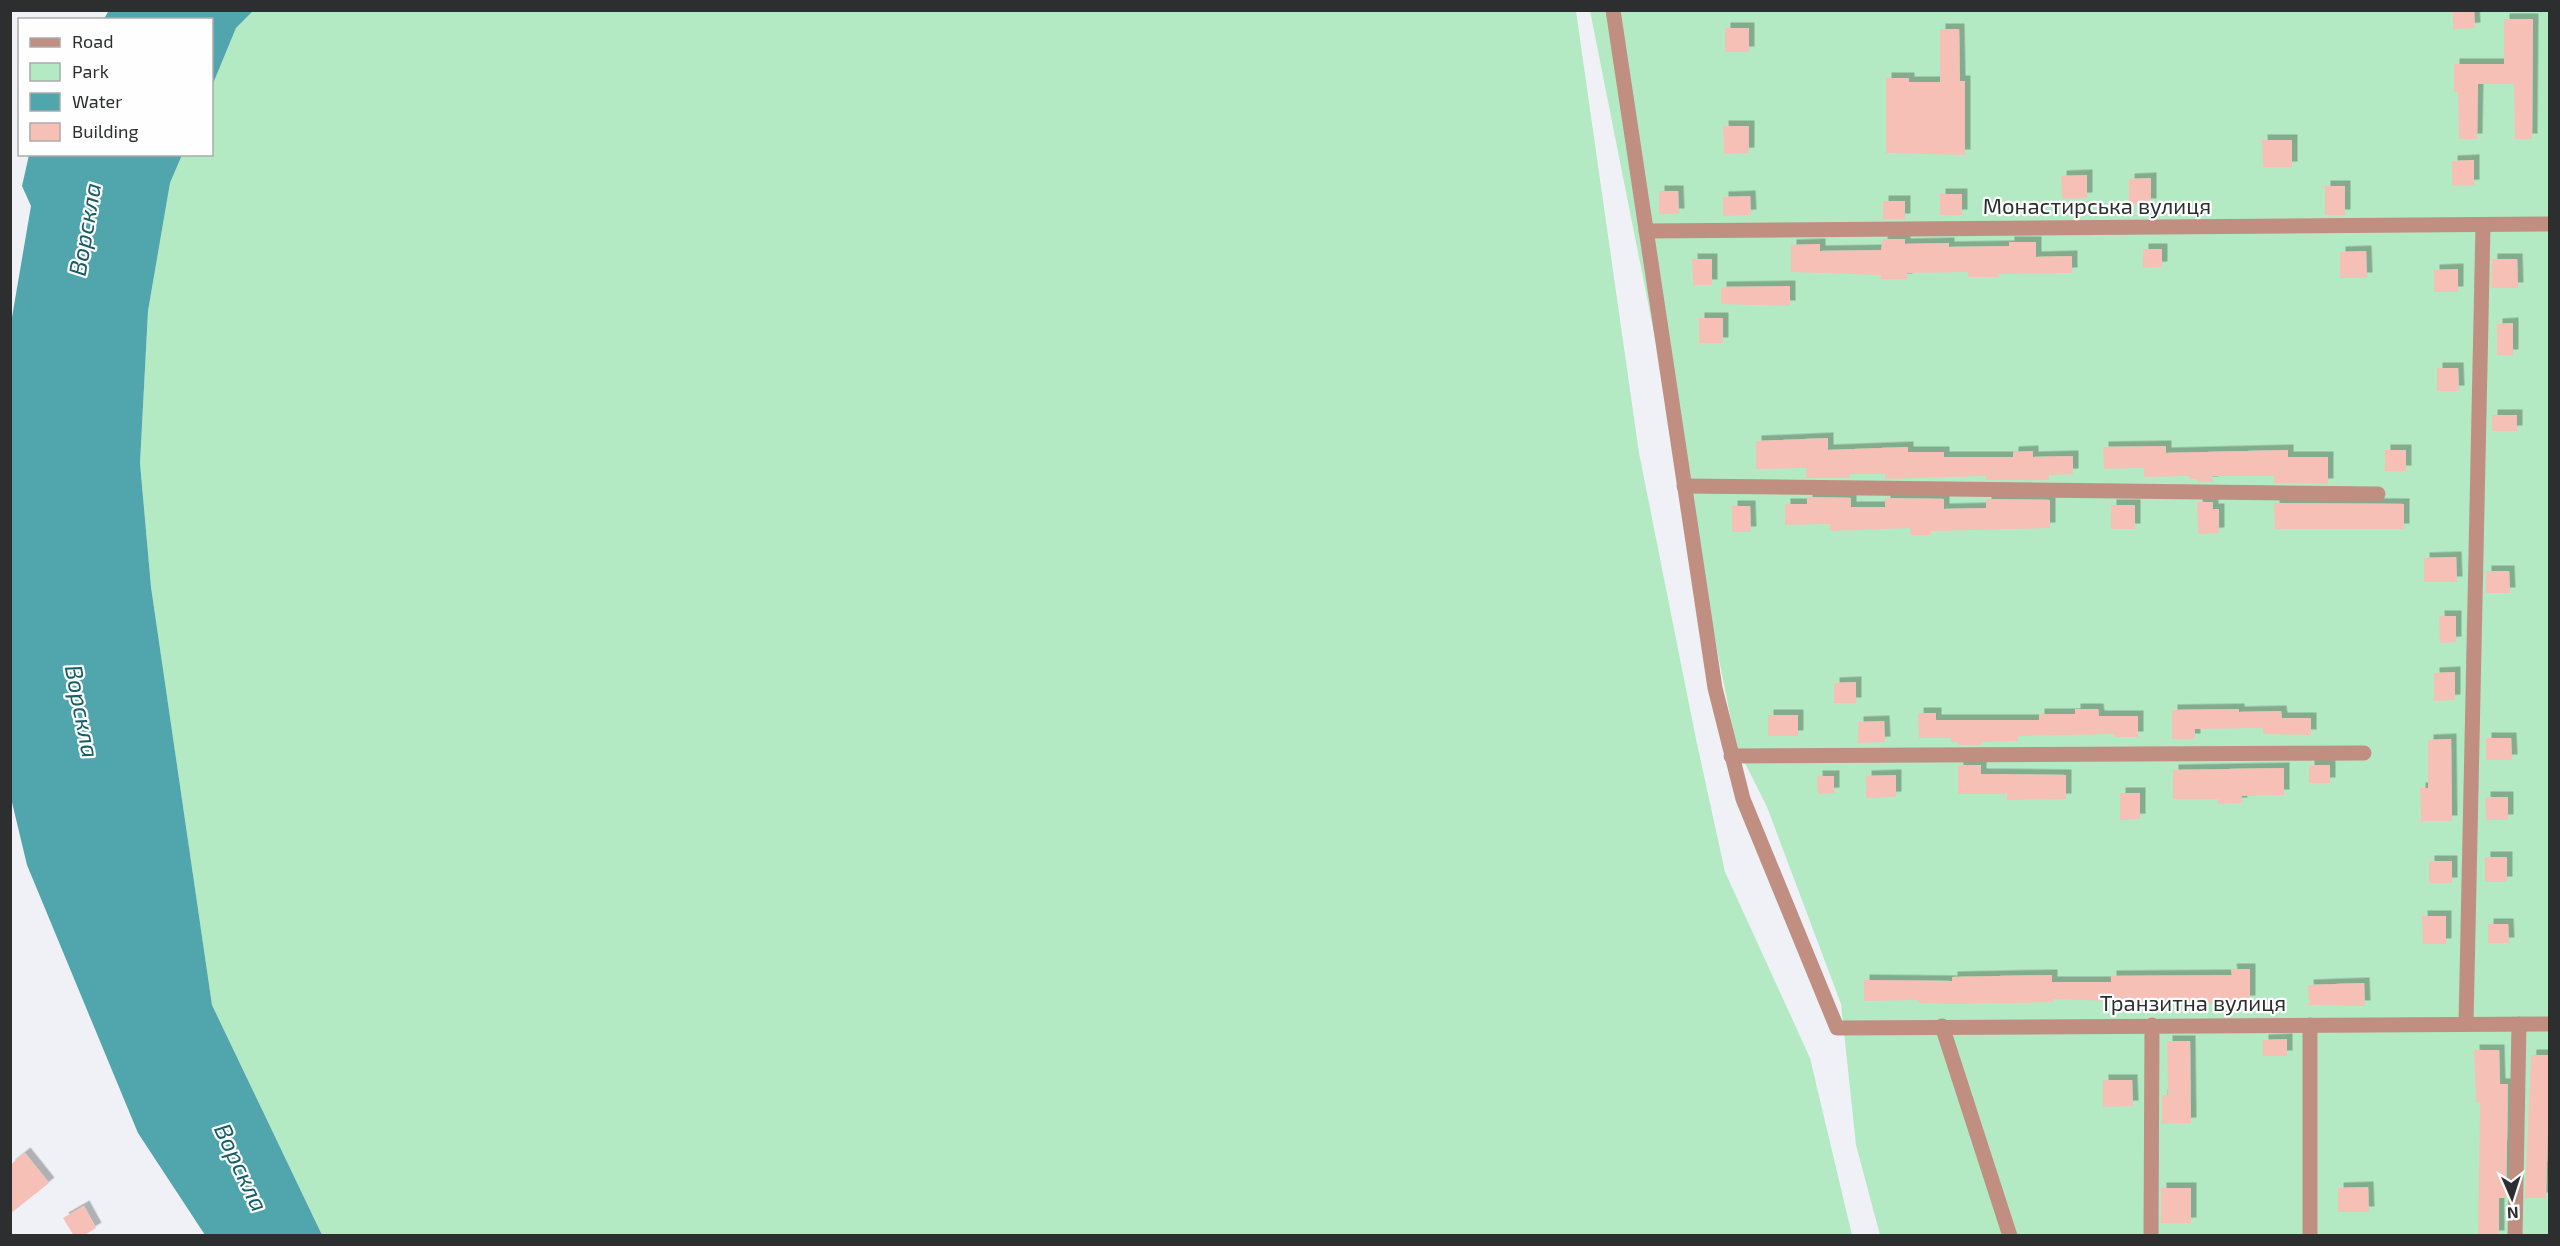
<svg xmlns="http://www.w3.org/2000/svg" width="2560" height="1246" viewBox="0 0 2560 1246" font-family="'Exo 2',sans-serif">
	<defs>
		<filter id="shadow"><feDropShadow dx="5.5" dy="-5.5" stdDeviation="0" flood-color="#0004"/></filter>
	</defs>
	<rect width="100%" height="100%" fill="#eff1f6"/>
	<g fill="#b3eac3">
		<polygon points="253,11 1576,11 1639,453 1696,739 1725,872 1810,1058 1852,1235 322,1235 212,1005 151,587 140,463 148,311 170,183 182,155 212,154 212,86 236,28"/>
		<polygon points="1590,11 2549,11 2549,1235 1880,1235 1856,1145 1841,1004 1767,807 1736,745"/>
	</g>
	<g fill="#51a5ad">
		<polygon points="109,10 253,10 253,11 236,28 212,86 212,20 104,19"/>
		<polygon points="29,155 182,155 170,183 148,311 140,463 151,587 212,1005 322,1235 205,1235 138,1133 27,865 10,794 10,329 31,206 22,186"/>
	</g>
	<g fill="#f7c0b7" filter="url(#shadow)">
		<polygon points="2453,10 2474,10 2475,28 2453,29"/>
		<polygon points="2504,19 2533,19 2532,139 2515,139 2514,84 2478,84 2477,139 2459,139 2458,92 2454,92 2454,64 2504,64"/>
		<rect x="1725" y="28" width="24" height="24"/>
		<polygon points="1940,29 1959,29 1960,81 1965,81 1965,155 1886,153 1886,78 1909,78 1909,82 1940,82"/>
		<polygon points="1723,126 1749,126 1749,153 1724,154"/>
		<polygon points="2262,140 2292,140 2292,167 2263,167"/>
		<polygon points="2474,160 2474,185 2452,186 2452,161"/>
		<polygon points="2087,175 2087,198 2062,199 2061,176"/>
		<polygon points="2151,178 2151,204 2129,204 2129,179"/>
		<rect x="2325" y="186" width="20" height="29"/>
		<polygon points="1659,191 1678,191 1679,214 1659,214"/>
		<rect x="1940" y="194" width="22" height="21"/>
		<polygon points="1750,196 1751,215 1723,216 1723,197"/>
		<rect x="1883" y="201" width="22" height="18"/>
		<polygon points="1883,239 1905,239 1905,244 1949,243 1949,247 2009,246 2009,242 2036,242 2036,257 2072,256 2072,273 1998,274 1998,277 1968,277 1968,272 1907,273 1907,279 1881,279 1881,275 1791,272 1791,245 1820,244 1820,251 1881,250"/>
		<polygon points="2143,249 2162,249 2162,267 2143,268"/>
		<polygon points="2366,251 2367,278 2340,278 2340,252"/>
		<polygon points="1692,259 1712,259 1712,285 1693,285"/>
		<polygon points="2492,259 2517,259 2518,288 2491,288"/>
		<polygon points="2458,269 2458,292 2434,292 2434,270"/>
		<polygon points="1790,286 1790,306 1721,304 1721,287"/>
		<rect x="1699" y="318" width="24" height="25"/>
		<polygon points="2513,323 2513,355 2497,355 2497,324"/>
		<polygon points="2437,368 2458,368 2459,391 2437,391"/>
		<rect x="2492" y="415" width="25" height="16"/>
		<polygon points="1828,438 1828,450 1908,447 1908,452 1944,452 1944,457 2013,457 2013,452 2033,451 2033,457 2073,456 2073,474 2049,475 2049,480 1986,480 1986,476 1885,479 1885,474 1850,474 1850,478 1806,478 1806,468 1756,469 1756,441"/>
		<polygon points="2166,446 2166,453 2288,450 2288,457 2328,457 2328,484 2274,483 2274,476 2212,476 2213,482 2197,482 2197,479 2189,479 2189,476 2144,477 2144,468 2104,469 2103,447"/>
		<rect x="2385" y="450" width="21" height="21"/>
		<polygon points="1807,497 1851,498 1851,507 1885,507 1885,498 1944,499 1944,509 1986,508 1986,499 2050,500 2050,528 1931,531 1931,535 1910,535 1910,528 1830,531 1830,524 1785,525 1785,504 1807,504"/>
		<polygon points="2197,502 2213,502 2213,509 2219,509 2219,533 2198,534"/>
		<polygon points="2274,503 2404,504 2404,529 2275,529"/>
		<rect x="2111" y="505" width="24" height="24"/>
		<polygon points="1732,506 1750,506 1751,532 1732,532"/>
		<polygon points="2456,557 2457,582 2424,582 2424,558"/>
		<polygon points="2486,571 2509,571 2510,593 2486,593"/>
		<polygon points="2439,616 2456,616 2456,642 2440,643"/>
		<polygon points="2455,672 2455,700 2434,701 2434,673"/>
		<polygon points="1856,682 1856,703 1834,703 1834,683"/>
		<polygon points="2075,709 2098,709 2099,716 2138,716 2138,737 2115,737 2115,734 2018,736 2018,741 1981,742 1981,745 1958,745 1958,742 1951,742 1951,738 1919,738 1918,713 1936,713 1936,720 2039,720 2039,714 2075,714"/>
		<polygon points="2239,709 2239,712 2281,711 2282,718 2311,718 2311,735 2263,734 2263,728 2195,729 2195,739 2172,739 2172,710"/>
		<rect x="1768" y="715" width="30" height="21"/>
		<polygon points="1884,721 1885,742 1858,743 1858,722"/>
		<polygon points="2486,738 2511,738 2512,760 2486,760"/>
		<polygon points="2451,739 2452,821 2421,821 2420,788 2428,788 2428,740"/>
		<polygon points="1958,765 1981,765 1981,774 2066,775 2066,799 2007,800 2007,794 1958,794"/>
		<rect x="2309" y="765" width="21" height="18"/>
		<polygon points="2284,768 2284,795 2242,796 2242,803 2218,804 2218,799 2173,799 2173,770"/>
		<polygon points="1896,775 1896,797 1866,798 1866,776"/>
		<polygon points="1817,776 1834,776 1834,793 1818,794"/>
		<polygon points="2120,793 2140,793 2140,819 2120,820"/>
		<polygon points="2485,797 2508,797 2508,820 2486,820"/>
		<rect x="2485" y="857" width="22" height="25"/>
		<rect x="2429" y="861" width="23" height="22"/>
		<polygon points="2422,916 2446,916 2446,944 2423,944"/>
		<polygon points="2488,924 2508,924 2509,943 2488,943"/>
		<polygon points="2231,969 2250,969 2250,1001 2191,1004 2053,999 2053,1002 1953,1004 1918,1003 1918,1000 1864,1001 1864,980 1952,981 1952,977 2052,975 2052,982 2111,982 2111,976 2232,975"/>
		<polygon points="2364,983 2365,1006 2309,1005 2308,985"/>
		<polygon points="2287,1039 2287,1056 2263,1056 2263,1040"/>
		<polygon points="2167,1041 2190,1041 2191,1123 2162,1124 2162,1095 2168,1095"/>
		<polygon points="2474,1050 2499,1050 2500,1084 2508,1084 2506,1198 2499,1198 2499,1236 2478,1236 2480,1102 2476,1102"/>
		<polygon points="2531,1055 2550,1055 2546,1198 2525,1198"/>
		<polygon points="2103,1080 2132,1080 2133,1106 2103,1107"/>
		<polygon points="25,1153 49,1183 10,1214 10,1165"/>
		<polygon points="2368,1187 2369,1212 2338,1212 2338,1188"/>
		<rect x="2161" y="1188" width="30" height="35"/>
		<polygon points="84,1206 96,1228 83,1236 74,1236 63,1218"/>
	</g>
	<g fill="none" stroke-linecap="round" stroke-linejoin="round">
		<g stroke="#c08f81" stroke-width="15">
			<polyline points="1613,10 1715,688 1743,799 1837,1028 2550,1024"/>
			<polyline points="1646,231 2550,224"/>
			<polyline points="1684,486 2378,494"/>
			<polyline points="1731,756 2364,753"/>
			<polyline points="2466,1024 2483,225"/>
			<polyline points="2310,1025 2310,1236"/>
			<polyline points="1942,1026 2010,1236"/>
			<polyline points="2151,1236 2152,1025"/>
			<polyline points="2515,1236 2519,1024"/>
		</g>
	</g>
	<g text-anchor="middle" dominant-baseline="central" stroke-width="4.5" stroke-linejoin="round" paint-order="stroke">
		<g font-size="22" fill="#2d2e30" stroke="#fefefe">
			<text x="2097" y="205">Монастирська вулиця</text>
			<text x="2193" y="1002">Транзитна вулиця</text>
		</g>
		<g font-size="24" font-style="italic" fill="#175d63" stroke="#fefefe">
			<text transform="translate(84 229) rotate(-80)">Ворскла</text>
			<text transform="translate(83 711) rotate(79)">Ворскла</text>
			<text transform="translate(242 1167) rotate(65)">Ворскла</text>
		</g>
	</g>
	<rect width="2560" height="1246" fill="none" stroke="#2d2e30" stroke-width="24"/>
	<rect x="18" y="18" width="195" height="138" fill="#fefefe" stroke="#aaabac" stroke-width="1.5"/>
	<rect x="30" y="38" width="30" height="9" fill="#c08f81" stroke="#aaabac" stroke-width="1.5"/>
	<text x="72" y="48" font-size="18" fill="#2d2e30">Road</text>
	<rect x="30" y="63" width="30" height="18" fill="#b3eac3" stroke="#aaabac" stroke-width="1.5"/>
	<text x="72" y="78" font-size="18" fill="#2d2e30">Park</text>
	<rect x="30" y="93" width="30" height="18" fill="#51a5ad" stroke="#aaabac" stroke-width="1.5"/>
	<text x="72" y="108" font-size="18" fill="#2d2e30">Water</text>
	<rect x="30" y="123" width="30" height="18" fill="#f7c0b7" stroke="#aaabac" stroke-width="1.5"/>
	<text x="72" y="138" font-size="18" fill="#2d2e30">Building</text>
	<g transform="translate(2512 1198) rotate(177)" stroke="#fefefe" stroke-width="4.5" paint-order="stroke">
	<path d="M0-4.5L10 22L0 15L-10 22Z" fill="#2d2e30"/>
	<text y="-9" font-size="16" font-weight="bold" text-anchor="middle" fill="#2d2e30">N</text>
	</g>
</svg>
